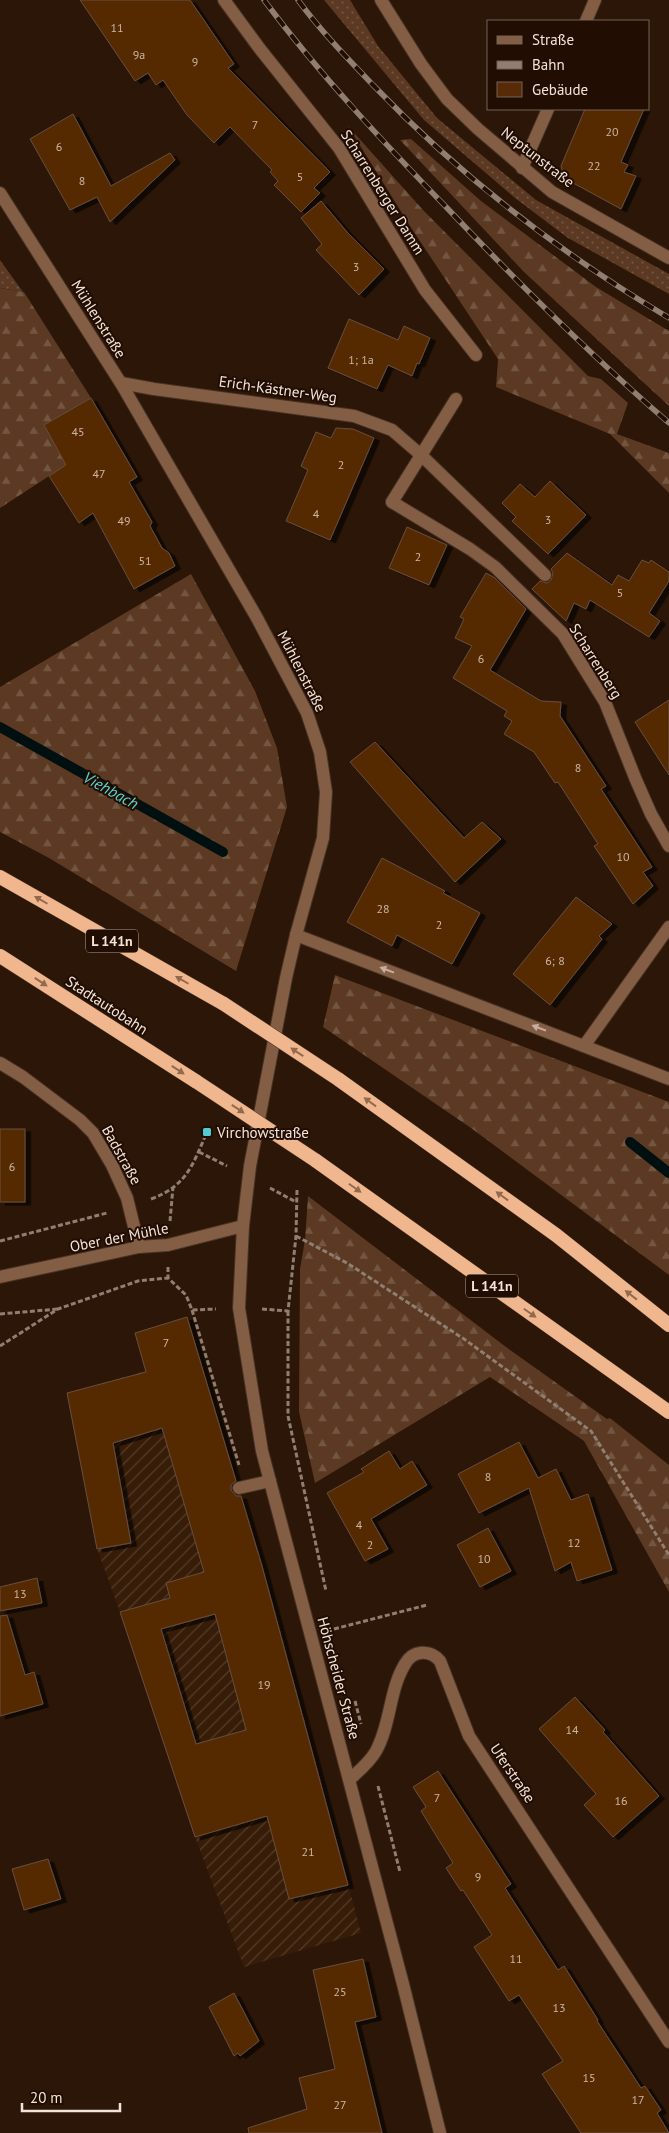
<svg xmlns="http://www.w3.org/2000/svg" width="669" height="2133" viewBox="0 0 669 2133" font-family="'PT Sans',sans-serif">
	<defs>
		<pattern id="industrial-furrows" width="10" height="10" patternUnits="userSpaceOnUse" patternTransform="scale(1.25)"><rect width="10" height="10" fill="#371c08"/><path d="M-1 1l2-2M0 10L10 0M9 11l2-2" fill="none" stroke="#543d2b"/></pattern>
		<pattern id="grass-dots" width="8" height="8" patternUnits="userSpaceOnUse" patternTransform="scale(1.25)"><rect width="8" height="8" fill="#5b3922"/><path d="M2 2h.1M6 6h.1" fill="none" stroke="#735642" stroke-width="1.8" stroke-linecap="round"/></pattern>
		<pattern id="forest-firs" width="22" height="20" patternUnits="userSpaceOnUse" patternTransform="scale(1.25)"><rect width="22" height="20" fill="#5b3922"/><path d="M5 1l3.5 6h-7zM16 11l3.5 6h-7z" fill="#735642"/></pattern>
		<filter id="shadow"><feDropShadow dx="5.5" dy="3" stdDeviation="0" flood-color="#0009"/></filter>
	</defs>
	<rect width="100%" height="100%" fill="#2b1607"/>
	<polygon fill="url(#industrial-furrows)" points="199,1356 279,1623 361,1933 244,1967 195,1837 120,1612 97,1549 67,1393"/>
	<g fill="url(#grass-dots)">
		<polygon points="324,0 350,0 378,46 437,118 536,200 669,274 669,294 568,238 515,198 424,120"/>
		<polygon points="0,260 23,292 24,292 0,288"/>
	</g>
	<g fill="url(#forest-firs)">
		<polygon points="348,126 423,210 588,376 601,379 628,403 617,434 669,453 669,493 610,434 496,387 498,359 410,226"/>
		<polygon points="411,139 481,201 596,287 669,331 669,406 524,272 400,140"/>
		<polygon points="0,288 24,292 91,398 44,425 66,465 0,508"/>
		<polygon points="191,574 255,691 277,748 287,807 236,971 49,858 0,832 0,687"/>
		<polygon points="335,975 669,1102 669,1275 471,1128 323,1027"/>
		<polygon points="308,1196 506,1347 607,1419 610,1418 669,1465 669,1592 584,1441 490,1377 315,1483 299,1412 300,1269 305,1240"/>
	</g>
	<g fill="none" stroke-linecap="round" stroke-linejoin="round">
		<g stroke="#001011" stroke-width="10">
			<polyline points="0,727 223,852"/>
			<polyline points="630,1142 669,1173"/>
		</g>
	</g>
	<g fill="#562b05" stroke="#674e3e" fill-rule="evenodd" filter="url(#shadow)">
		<polygon points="80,0 190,0 234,64 228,68 330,172 314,188 320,193 301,212 274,185 278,181 270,172 272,170 230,127 214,143 187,115 163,80 156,85 148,73 135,81"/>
		<polygon points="585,109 644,109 621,162 628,165 624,172 636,176 621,209 564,178 561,166"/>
		<polygon points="73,114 111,186 170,153 175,160 110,222 97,197 70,210 30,139"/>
		<polygon points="321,201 347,232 384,269 359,295 316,250 322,244 301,218"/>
		<polygon points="349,319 398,340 404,326 430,338 419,364 417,363 412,376 388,365 377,389 328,368"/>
		<polygon points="91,398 137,477 129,482 152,522 150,526 162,548 169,553 175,566 134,589 93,513 79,523 49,476 66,465 44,425"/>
		<polygon points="336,428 353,429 374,438 330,540 286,521 308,470 301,466 316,432 331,438"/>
		<polygon points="550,481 586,515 548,554 512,521 516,517 502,503 520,484 535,497"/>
		<polygon points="407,527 447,545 429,585 389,568"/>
		<polygon points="567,553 612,585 618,575 629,581 642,560 649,563 651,560 669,572 669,581 649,613 660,621 649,637 590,600 586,609 574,603 566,621 532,589 540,581 547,583 551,580 553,573 551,569"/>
		<polygon points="486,573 495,578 526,609 490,670 541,701 561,702 560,716 606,786 601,789 652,867 643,872 653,886 633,904 594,846 598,844 558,782 555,783 534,752 504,734 512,721 504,716 507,711 453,678 472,646 455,638 464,619 460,617"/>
		<polygon points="669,700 669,775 635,722"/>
		<polygon points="375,742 464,838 482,822 501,839 455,882 350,762"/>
		<polygon points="382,858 445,891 443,893 480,913 452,964 397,935 392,946 347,922"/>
		<polygon points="576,897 612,924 599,936 602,939 550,1005 513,974"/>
		<rect x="0" y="1129" width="25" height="73"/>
		<path d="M 187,1317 L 236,1481 L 231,1485 L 231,1490 L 236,1496 L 241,1496 L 262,1566 L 348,1885 L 289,1899 L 267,1816 L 195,1837 L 120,1612 L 170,1598 L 166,1583 L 204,1572 L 162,1428 L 113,1443 L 131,1543 L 97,1549 L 67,1393 L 146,1372 L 135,1333 ZM 215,1614 L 246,1730 L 196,1744 L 161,1629 Z"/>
		<polygon points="519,1442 538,1478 556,1469 571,1500 588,1494 612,1570 577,1581 571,1562 555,1571 529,1488 479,1513 458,1474"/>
		<polygon points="389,1451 400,1469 412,1461 427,1485 371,1519 388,1549 365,1561 327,1493 364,1472 361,1469"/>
		<polygon points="488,1528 511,1571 480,1587 457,1545"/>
		<polygon points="37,1578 42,1603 0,1611 0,1587"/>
		<polygon points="7,1615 25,1675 34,1672 43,1704 0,1716 0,1616"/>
		<polygon points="575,1697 605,1730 603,1732 659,1796 613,1837 584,1805 596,1794 539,1729"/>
		<polygon points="438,1771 511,1884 505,1888 558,1970 564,1966 598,2020 597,2021 641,2088 645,2086 661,2110 657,2113 669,2133 581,2133 542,2074 563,2061 519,1995 509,2001 474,1947 492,1935 463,1890 461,1891 446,1868 453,1863 421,1811 426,1807 413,1787"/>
		<polygon points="48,1859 61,1899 24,1910 12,1869"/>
		<polygon points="363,1959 376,2017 355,2022 382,2133 249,2133 248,2128 307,2109 299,2078 335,2069 313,1970"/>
		<polygon points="234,1993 259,2041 240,2056 238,2053 234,2056 209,2007"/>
	</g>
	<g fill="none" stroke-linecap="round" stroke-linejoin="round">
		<g stroke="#473325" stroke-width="14">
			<g id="service">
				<polyline points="121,383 154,389 354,416 392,430 421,455 545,575"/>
				<polyline points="392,502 456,399"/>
				<polyline points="239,1488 270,1481"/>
			</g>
		</g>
		<g stroke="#473325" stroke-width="14">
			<g id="minor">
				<polyline points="224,0 260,49 339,148 425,290 476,355"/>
				<polyline points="381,0 421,64 447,99 478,129 552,192 669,258"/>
				<polyline points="586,21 595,0"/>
				<polyline points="522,168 548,109"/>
				<polyline points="392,502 470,549 495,567 563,634 605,702 636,780 651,814 669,846"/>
				<polyline points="296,935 669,1079"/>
				<polyline points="584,1046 669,927"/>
				<polyline points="0,1063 23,1077 80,1120 93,1133 112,1165 127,1198 139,1247"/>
				<path d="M 350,1779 C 359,1771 370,1762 376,1751 C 391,1724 389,1690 405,1664 C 413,1650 430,1649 440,1661 L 469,1736 L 669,2042"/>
			</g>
		</g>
		<g stroke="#473325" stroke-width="14">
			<g id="tertiary">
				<polyline points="0,193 122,385 257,618 307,713 320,752 326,792 323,838 296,935 286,978 250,1166 243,1226 239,1308 262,1451 403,1984 440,2133"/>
				<polyline points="0,1277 139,1247 168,1245 243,1226"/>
			</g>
		</g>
		<g stroke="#473325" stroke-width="15">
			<g id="trunk">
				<polyline points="0,877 224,1004"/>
				<polyline points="0,956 197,1082"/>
				<polyline points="338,1079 556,1235 669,1325"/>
				<polyline points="315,1160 669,1412"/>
			</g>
		</g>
		<g stroke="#907e71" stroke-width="3" stroke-dasharray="5 2.5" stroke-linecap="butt">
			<polyline points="199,1152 227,1166"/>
			<polyline points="270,1188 296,1202"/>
			<path d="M 151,1199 C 187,1186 193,1164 207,1132"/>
			<polyline points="170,1221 173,1187"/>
			<polyline points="296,1236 347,1263 464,1339 591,1431 669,1555"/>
			<polyline points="0,1241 107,1213"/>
			<polyline points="168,1267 168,1278 186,1295 192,1310 216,1309"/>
			<polyline points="262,1309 288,1311 296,1236 297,1190"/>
			<polyline points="192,1310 239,1465"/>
			<polyline points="288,1311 288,1416 326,1591"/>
			<polyline points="0,1314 58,1309"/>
			<polyline points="0,1346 58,1309 138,1281 168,1278"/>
			<polyline points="334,1629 427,1605"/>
			<polyline points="355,1701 361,1724"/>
			<polyline points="378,1786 400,1872"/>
		</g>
		<use href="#service" stroke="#845e44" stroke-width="12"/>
		<use href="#minor" stroke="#845e44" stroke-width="12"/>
		<use href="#tertiary" stroke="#845e44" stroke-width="12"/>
		<use href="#trunk" stroke="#f0b68d" stroke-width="14"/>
		<g stroke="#907e72" stroke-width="5.5">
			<g id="rail">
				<path d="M 264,0 C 320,75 384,143 449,210 C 519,284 592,356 669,423"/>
				<path d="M 298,0 C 320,30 347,58 373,85 C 461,177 560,253 669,318"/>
			</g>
		</g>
		<use href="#rail" stroke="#210d01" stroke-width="4" stroke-dasharray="11" stroke-linecap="butt"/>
		<g stroke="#473325" stroke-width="15" stroke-linecap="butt">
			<g id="trunk-bridge">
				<polyline points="224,1004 338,1079"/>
				<polyline points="197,1082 315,1160"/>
			</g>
		</g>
		<use href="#trunk-bridge" stroke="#f0b68d" stroke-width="14"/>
	</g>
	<defs><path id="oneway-solid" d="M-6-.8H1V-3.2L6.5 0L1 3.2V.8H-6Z" transform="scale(1.25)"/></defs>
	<g fill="#936a4e">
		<use href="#oneway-solid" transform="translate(41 900) rotate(-150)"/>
		<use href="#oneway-solid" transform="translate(182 980) rotate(-150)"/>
		<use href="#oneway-solid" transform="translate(41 982) rotate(33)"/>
		<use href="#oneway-solid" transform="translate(297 1052) rotate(-147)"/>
		<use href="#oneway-solid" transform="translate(178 1070) rotate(33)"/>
		<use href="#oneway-solid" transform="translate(370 1102) rotate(-144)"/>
		<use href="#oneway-solid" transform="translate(238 1109) rotate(33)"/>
		<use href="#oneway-solid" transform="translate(355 1188) rotate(35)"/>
		<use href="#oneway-solid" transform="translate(502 1196) rotate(-144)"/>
		<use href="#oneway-solid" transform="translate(631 1295) rotate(-142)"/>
		<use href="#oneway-solid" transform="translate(530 1313) rotate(35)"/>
	</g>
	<g fill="#c7ae9e">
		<use href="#oneway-solid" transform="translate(387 970) rotate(-159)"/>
		<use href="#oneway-solid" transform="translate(539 1028) rotate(-159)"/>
	</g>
	<rect fill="#52ccd0" stroke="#210d01" stroke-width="2" x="202" y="1127" width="10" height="10" rx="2.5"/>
	<g text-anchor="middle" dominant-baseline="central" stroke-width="4" stroke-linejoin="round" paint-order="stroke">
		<g font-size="12" fill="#ccb6a5">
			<text x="117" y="27">11</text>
			<text x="139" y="54">9a</text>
			<text x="195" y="61">9</text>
			<text x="255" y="124">7</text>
			<text x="612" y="131">20</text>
			<text x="59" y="146">6</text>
			<text x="594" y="165">22</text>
			<text x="300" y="176">5</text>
			<text x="82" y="180">8</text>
			<text x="356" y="266">3</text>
			<text x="361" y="359">1; 1a</text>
			<text x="78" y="431">45</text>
			<text x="341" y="464">2</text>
			<text x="99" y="473">47</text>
			<text x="316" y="513">4</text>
			<text x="548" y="519">3</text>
			<text x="124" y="520">49</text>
			<text x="418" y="556">2</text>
			<text x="145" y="560">51</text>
			<text x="620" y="592">5</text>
			<text x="481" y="658">6</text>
			<text x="578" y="767">8</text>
			<text x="623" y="856">10</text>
			<text x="383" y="908">28</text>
			<text x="439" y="924">2</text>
			<text x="555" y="960">6; 8</text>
			<text x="12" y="1166">6</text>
			<text x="166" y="1342">7</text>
			<text x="488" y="1476">8</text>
			<text x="359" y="1524">4</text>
			<text x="574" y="1542">12</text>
			<text x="370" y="1544">2</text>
			<text x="484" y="1558">10</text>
			<text x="20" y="1593">13</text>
			<text x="264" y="1684">19</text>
			<text x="572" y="1729">14</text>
			<text x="437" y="1797">7</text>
			<text x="621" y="1800">16</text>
			<text x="308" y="1851">21</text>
			<text x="478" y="1876">9</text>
			<text x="516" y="1958">11</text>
			<text x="340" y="1991">25</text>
			<text x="559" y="2007">13</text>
			<text x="589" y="2077">15</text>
			<text x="638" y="2099">17</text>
			<text x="340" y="2104">27</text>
		</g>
		<g fill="#210d01" stroke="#b4a499" stroke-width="1">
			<rect x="86" y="929.5" width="52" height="23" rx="4"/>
			<rect x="466" y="1274.5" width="52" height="23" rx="4"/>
		</g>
		<g font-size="14" font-weight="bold" fill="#f3e4da">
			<text x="112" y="941">L 141n</text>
			<text x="492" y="1286">L 141n</text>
		</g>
		<g font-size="15" fill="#f3e4da" stroke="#210d01">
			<text transform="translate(538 157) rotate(38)">Neptunstraße</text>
			<text transform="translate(383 192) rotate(58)">Scharrenberger Damm</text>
			<text transform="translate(99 319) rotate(58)">Mühlenstraße</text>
			<text transform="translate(278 389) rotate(8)">Erich-Kästner-Weg</text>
			<text transform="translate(596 661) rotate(58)">Scharrenberg</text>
			<text transform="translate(302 671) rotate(63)">Mühlenstraße</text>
			<text transform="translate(107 1005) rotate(33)">Stadtautobahn</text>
			<text transform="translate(122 1155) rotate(61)">Badstraße</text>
			<text transform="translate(119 1237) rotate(-11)">Ober der Mühle</text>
			<text transform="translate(339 1678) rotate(75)">Höhscheider Straße</text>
			<text transform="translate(513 1773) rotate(56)">Uferstraße</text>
		</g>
		<g font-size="15" fill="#f3e4da" stroke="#210d01" text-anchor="start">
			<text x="217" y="1132">Virchowstraße</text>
		</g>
		<g font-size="16" font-style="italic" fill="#57d4d7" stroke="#210d01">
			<text transform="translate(111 790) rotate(29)">Viehbach</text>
		</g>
	</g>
	<rect x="487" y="20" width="162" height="90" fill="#210d01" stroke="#756358"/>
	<rect x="497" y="36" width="25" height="8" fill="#845e44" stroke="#756358"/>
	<text x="532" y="45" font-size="15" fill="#f3e4da">Straße</text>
	<rect x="497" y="61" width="25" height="8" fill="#907e72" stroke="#756358"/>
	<text x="532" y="70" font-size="15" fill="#f3e4da">Bahn</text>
	<rect x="497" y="82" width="25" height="15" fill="#562b05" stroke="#756358"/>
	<text x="532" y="95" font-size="15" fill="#f3e4da">Gebäude</text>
	<path d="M22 2103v8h98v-8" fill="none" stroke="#f3e4da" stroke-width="2.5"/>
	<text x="30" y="2103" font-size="15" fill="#f3e4da" stroke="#210d01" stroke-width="4" paint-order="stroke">20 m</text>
</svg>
